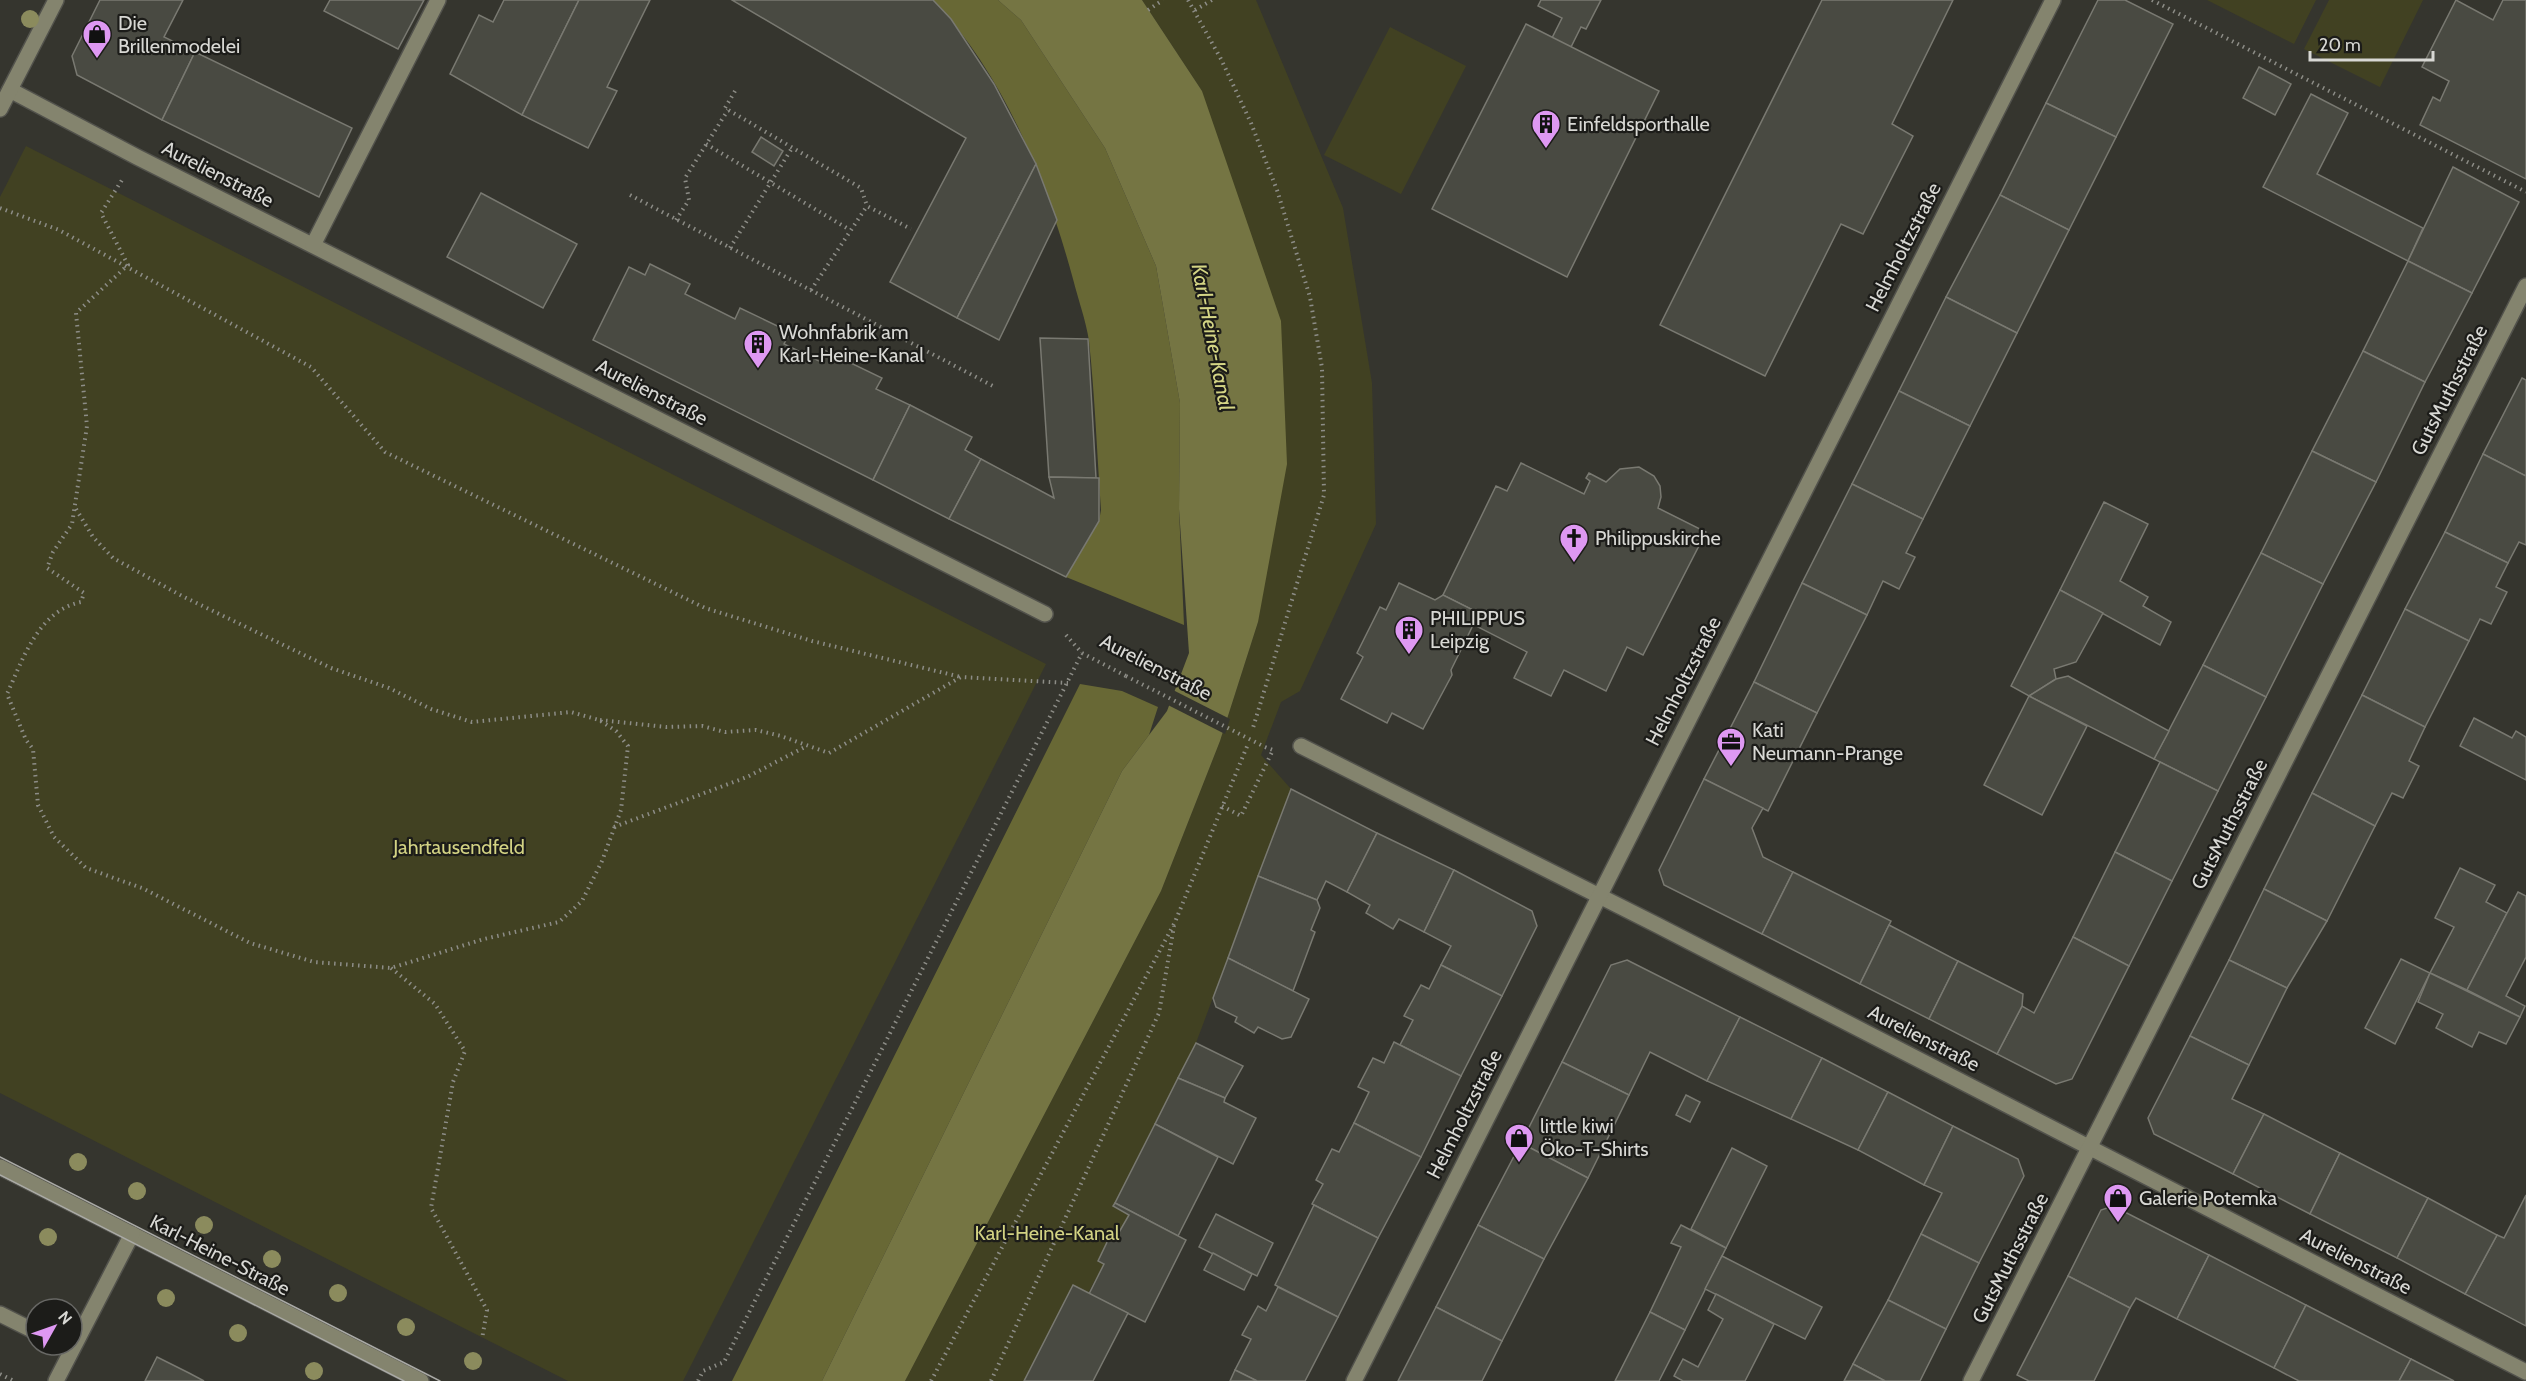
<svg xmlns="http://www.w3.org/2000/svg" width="2526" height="1381" viewBox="0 0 2526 1381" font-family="Cabin,sans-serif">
	<rect width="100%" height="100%" fill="#35352e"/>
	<g fill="#414122">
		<polygon points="1142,0 1256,0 1343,208 1372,383 1376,524 1300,691 1281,702 1261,755 1291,789 1196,1043 1114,1206 1129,1215 1118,1234 1112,1232 1098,1260 1104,1264 1088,1293 1024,1381 905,1381 1161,891 1220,741 1258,622 1202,91"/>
		<polygon points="2207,0 2316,0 2294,44"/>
		<polygon points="2329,0 2423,0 2380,87 2304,49"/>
		<polygon points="1390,27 1466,66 1401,194 1324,155"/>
		<polygon points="26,146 1046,664 683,1381 568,1381 0,1093 0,197"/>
	</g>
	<g fill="#686835">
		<path d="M 933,0 L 998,0 L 1021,20 L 1105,148 L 1156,266 L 1180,403 L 1179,509 L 1184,625 L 1066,577 L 1099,521 L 1101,510 C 1097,454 1095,397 1089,341 C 1086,321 1078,299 1073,279 C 1046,180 1005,76 933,0 Z"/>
		<polygon points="1080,684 1122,691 1158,707 1149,735 1122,771 822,1381 732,1381"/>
	</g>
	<polygon fill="#757543" points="998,0 1142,0 1202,91 1281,321 1287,464 1258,622 1220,741 1161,891 905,1381 822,1381 1122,771 1167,711 1189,653 1179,509 1180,403 1156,266 1105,148 1021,20"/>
	<polygon fill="#35352e" points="1171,689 1230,719 1225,734 1166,704"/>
	<g fill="#494a42" stroke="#797971" stroke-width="1.5">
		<polygon points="100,0 183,0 164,37 195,52 162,120 77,75 72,56"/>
		<polygon points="330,0 424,0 398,49 324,11"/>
		<polygon points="504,0 579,0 522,115 450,74 479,15 493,22"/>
		<polygon points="579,0 650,0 607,87 617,91 588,148 522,115"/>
		<polygon points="732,0 933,0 951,19 994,84 1036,164 957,318 890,282 966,138"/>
		<polygon points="1541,0 1601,0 1586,29 1581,27 1571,47 1552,38 1562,18 1538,6"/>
		<polygon points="1822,0 1953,0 1892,124 1913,136 1863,234 1841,224 1765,376 1660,325"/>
		<polygon points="2098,0 2125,0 2173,24 2116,137 2046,103"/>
		<polygon points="2456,0 2493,20 2503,0 2526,0 2526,179 2420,125 2433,97 2440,101 2449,81 2422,67"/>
		<polygon points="1526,24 1659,91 1567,277 1432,209"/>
		<polygon points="195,52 352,128 319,197 162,120"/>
		<polygon points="2259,67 2291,84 2275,115 2243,98"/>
		<polygon points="2311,94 2348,113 2317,174 2423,228 2408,261 2263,187"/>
		<polygon points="2046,103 2116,137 2069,230 2000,195"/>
		<polygon points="761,137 783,151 774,166 752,152"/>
		<polygon points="1036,164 1057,220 999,340 957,318"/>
		<polygon points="2453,167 2519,202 2472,293 2408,261"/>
		<polygon points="481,193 577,244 543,308 447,257"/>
		<polygon points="2000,195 2069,230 2017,333 1946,297"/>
		<polygon points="2408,261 2472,293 2425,382 2363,351"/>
		<polygon points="650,264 690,284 685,294 735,319 740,308 790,332 784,344 819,361 824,350 882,378 876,389 910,405 873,480 593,340 629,267 645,275"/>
		<polygon points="1946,297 2017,333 1970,426 1899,391"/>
		<polygon points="1040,338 1088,339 1096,478 1049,477"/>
		<polygon points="2363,351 2425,382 2376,482 2312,451"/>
		<polygon points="2522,378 2526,380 2526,476 2483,454"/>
		<polygon points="1899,391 1970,426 1923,519 1852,484"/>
		<polygon points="910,405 972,437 965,450 981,459 949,519 873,480"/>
		<polygon points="2312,451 2376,482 2323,584 2261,553"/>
		<polygon points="2483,454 2526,476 2526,545 2519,542 2508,563 2445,532"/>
		<polygon points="981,459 1054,498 1049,477 1099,478 1099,521 1066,577 949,519"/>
		<polygon points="1521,463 1584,494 1590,481 1586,478 1589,473 1606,482 1620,469 1639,467 1654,476 1660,486 1661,497 1658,508 1706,532 1643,655 1627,647 1606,691 1564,670 1551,696 1514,678 1527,652 1474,625 1479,613 1443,595 1496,486 1507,491"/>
		<polygon points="1852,484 1923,519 1906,553 1915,557 1899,589 1883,581 1867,615 1802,583"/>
		<polygon points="2104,502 2148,524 2120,581 2148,597 2143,606 2171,622 2160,645 2060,590"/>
		<polygon points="2445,532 2508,563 2496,587 2507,592 2491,624 2480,619 2469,641 2405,609"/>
		<polygon points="2261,553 2323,584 2266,697 2203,665"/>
		<polygon points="1399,583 1435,600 1443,595 1479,613 1451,670 1452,675 1423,729 1392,713 1387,723 1341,699 1363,657 1357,653 1380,607 1386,610"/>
		<polygon points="1802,583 1867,615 1817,713 1754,682"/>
		<polygon points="2060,590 2103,613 2076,662 2054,669 2056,679 2029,696 2011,686"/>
		<polygon points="2405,609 2469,641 2425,727 2362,695"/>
		<polygon points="2203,665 2266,697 2218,791 2154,759"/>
		<polygon points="2068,676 2169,731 2154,759 2029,696 2056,679"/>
		<polygon points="1754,682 1817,713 1768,811 1704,779"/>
		<polygon points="2362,695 2425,727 2409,761 2419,766 2403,798 2392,793 2375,826 2312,793"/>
		<polygon points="2029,696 2087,726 2042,815 1984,785"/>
		<polygon points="2474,718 2512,738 2516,731 2526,737 2526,780 2460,746"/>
		<polygon points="2160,762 2218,791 2172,881 2115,852"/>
		<polygon points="1704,779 1763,808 1752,828 1763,857 1793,872 1762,934 1664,885 1659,870"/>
		<polygon points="1291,789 1377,833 1347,892 1326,881 1317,900 1258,876"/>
		<polygon points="2312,793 2375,826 2327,921 2264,889"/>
		<polygon points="1377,833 1454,870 1424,932 1399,919 1393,929 1366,913 1370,905 1347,892"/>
		<polygon points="2115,852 2172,881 2129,966 2073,937"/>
		<polygon points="2460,868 2495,885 2486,902 2507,913 2467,990 2430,973 2454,927 2435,918"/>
		<polygon points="1454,870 1532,911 1537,926 1502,996 1441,965 1451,946 1424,932"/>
		<polygon points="1793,872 1891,921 1860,984 1762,934"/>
		<polygon points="1258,876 1317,900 1320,908 1311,930 1315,932 1293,991 1228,958"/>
		<polygon points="2264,889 2327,921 2287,988 2229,960"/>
		<polygon points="2518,892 2526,896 2526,957 2506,996 2525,1006 2520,1017 2467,990"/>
		<polygon points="1889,925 1958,961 1929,1019 1860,984"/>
		<polygon points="2073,937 2129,966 2072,1079 2056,1084 1997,1054 2022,1006 2034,1013"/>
		<polygon points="1228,958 1309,999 1291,1037 1282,1039 1258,1027 1254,1033 1235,1022 1237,1017 1216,1007 1213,998"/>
		<polygon points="2401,959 2430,973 2395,1044 2365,1028"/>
		<polygon points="1627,960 1740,1017 1707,1081 1650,1052 1629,1095 1562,1062 1611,965"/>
		<polygon points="2229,960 2287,988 2249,1065 2190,1036"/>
		<polygon points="1958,961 2023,994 2022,1006 1997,1054 1929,1019"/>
		<polygon points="1441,965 1502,996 1461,1076 1400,1045 1413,1020 1404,1016 1421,985 1429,989"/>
		<polygon points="2430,973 2520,1017 2506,1044 2479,1032 2472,1047 2436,1028 2443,1014 2418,1002"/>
		<polygon points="1740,1017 1822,1058 1791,1119 1707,1081"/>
		<polygon points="2190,1036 2249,1065 2232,1099 2264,1114 2233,1174 2154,1134 2148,1118"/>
		<polygon points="1394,1042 1461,1076 1421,1157 1354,1123 1369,1092 1358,1087 1373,1058 1384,1063"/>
		<polygon points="1196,1043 1243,1066 1225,1098 1178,1078"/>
		<polygon points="1822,1058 1888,1092 1858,1150 1791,1119"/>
		<polygon points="1562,1062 1629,1095 1588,1178 1521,1143"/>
		<polygon points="1178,1078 1225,1098 1224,1102 1256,1118 1233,1164 1155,1124"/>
		<polygon points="1888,1092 1953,1126 1924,1185 1858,1150"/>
		<polygon points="1686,1095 1700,1102 1690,1122 1676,1115"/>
		<polygon points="2264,1114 2340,1153 2310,1214 2233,1174"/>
		<polygon points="1354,1123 1421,1157 1378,1238 1312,1204 1323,1184 1316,1180 1332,1149 1339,1152"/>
		<polygon points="1155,1124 1218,1157 1178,1236 1115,1203"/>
		<polygon points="1953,1126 2018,1159 2024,1176 1979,1263 1921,1234 1942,1193 1924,1185"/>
		<polygon points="1521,1143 1588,1178 1544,1259 1478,1225"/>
		<polygon points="1732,1148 1767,1166 1726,1248 1691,1229"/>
		<polygon points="2340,1153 2428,1198 2397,1258 2310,1214"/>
		<polygon points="2526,1195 2526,1326 2465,1294 2497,1235 2504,1238"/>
		<polygon points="2428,1198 2497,1235 2465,1294 2397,1258"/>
		<polygon points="1115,1203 1186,1240 1145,1322 1089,1294 1104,1264 1098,1261 1112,1232 1118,1234 1129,1215 1113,1206"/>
		<polygon points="1314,1205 1378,1238 1338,1317 1275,1285"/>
		<polygon points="2113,1206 2209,1255 2177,1319 2136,1298 2130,1308 2068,1276 2101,1210"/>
		<polygon points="1216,1214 1273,1243 1257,1276 1199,1247"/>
		<polygon points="1478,1225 1544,1259 1502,1341 1436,1307"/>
		<polygon points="1681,1225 1726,1248 1685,1330 1650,1312 1681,1247 1671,1243"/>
		<polygon points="1921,1234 1979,1263 1946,1329 1888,1300"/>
		<polygon points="1213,1253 1252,1274 1244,1290 1204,1270"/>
		<polygon points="2209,1255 2306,1305 2274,1368 2177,1319"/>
		<polygon points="1722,1256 1822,1307 1805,1339 1705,1289"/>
		<polygon points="2068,1276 2130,1308 2094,1381 2029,1381 2017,1375"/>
		<polygon points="1073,1285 1128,1313 1093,1381 1024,1381"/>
		<polygon points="1278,1287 1338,1317 1305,1381 1257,1381 1235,1370 1251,1339 1242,1335 1258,1306 1266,1311"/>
		<polygon points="1716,1294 1774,1324 1745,1381 1683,1381 1674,1376 1683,1359 1698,1367 1723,1319 1708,1310"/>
		<polygon points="1888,1300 1946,1329 1920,1381 1885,1381 1853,1364"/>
		<polygon points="2306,1305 2411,1359 2399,1381 2299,1381 2274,1368"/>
		<polygon points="1436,1307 1502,1341 1482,1381 1398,1381"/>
		<polygon points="1650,1312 1685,1330 1659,1381 1615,1381"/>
		<polygon points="157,1357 189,1373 204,1381 145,1381"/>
		<polygon points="2411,1359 2454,1381 2399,1381"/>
		<polygon points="1853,1364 1885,1381 1844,1381"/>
		<polygon points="1235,1370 1257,1381 1230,1381"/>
	</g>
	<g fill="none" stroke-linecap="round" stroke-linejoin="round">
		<g stroke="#52524c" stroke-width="18">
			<g id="minor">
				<polyline points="10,90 137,157 1045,614"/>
				<polyline points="0,109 56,0"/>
				<polyline points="313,245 438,0"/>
				<polyline points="1301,746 1657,925 2526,1372"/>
				<polyline points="0,1167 421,1381"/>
				<polyline points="0,1314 36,1332"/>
				<polyline points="56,1381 132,1234"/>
				<polyline points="1354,1381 2053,0"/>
				<polyline points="1971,1381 2526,286"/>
			</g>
		</g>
		<g stroke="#8d8d87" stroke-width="4" stroke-dasharray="1.5 4.5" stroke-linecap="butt">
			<polyline points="1188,0 1221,59 1251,123 1277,190 1310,297 1322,368 1324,495 1252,731"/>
			<polyline points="2152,0 2526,192"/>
			<polyline points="1148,10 1163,0"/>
			<polyline points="1195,10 1212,0"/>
			<polyline points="735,91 725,108 861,188 867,206 911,229"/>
			<polyline points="706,144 850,230"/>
			<polyline points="630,195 993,386"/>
			<polyline points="0,208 59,230 311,367 385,452 705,608 812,641 961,677"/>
			<polyline points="676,220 689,200 685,178 728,110"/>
			<polyline points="730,248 792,148"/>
			<polyline points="811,290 867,206"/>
			<path d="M 76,509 L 93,537 L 113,558 L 182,596 L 331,668 L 389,688 L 431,709 L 472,722 L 571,712 L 599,720 L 616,731 L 628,746 L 621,810 L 602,861 L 582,901 L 559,922 L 484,939 L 391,968 L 314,962 L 250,943 L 142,888 L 86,868 L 54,837 L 38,805 L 33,749 L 26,740 L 7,694 C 23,659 38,611 81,602 L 84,593 L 47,568 L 53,552 L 72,524 L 87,426 L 76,313 L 128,265 L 101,213 L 122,180"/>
			<polyline points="1066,635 1082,653 1126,676"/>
			<polyline points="600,720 666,727 702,726 725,732 756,730 781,736 829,753 961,677 1068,683"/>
			<polyline points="1265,747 1273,750"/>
			<polyline points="1222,806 1241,816 1272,752"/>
			<polyline points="614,827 747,777 805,747"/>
			<polyline points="391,968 435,1004 465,1051 453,1082 431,1208 487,1310 482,1339"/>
			<polyline points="0,1374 14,1381"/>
			<polyline points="698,1381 703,1371 724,1362 1082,653"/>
			<polyline points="931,1381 1175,922 1248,744"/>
			<polyline points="991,1381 1159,1013 1174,926"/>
		</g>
		<use href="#minor" stroke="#84846e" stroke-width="15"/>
		<g stroke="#aaaaa6" stroke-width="1.5">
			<polyline points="0,1157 440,1381"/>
			<polyline points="0,1175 404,1381"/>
		</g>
		<polyline stroke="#8d8d87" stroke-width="4" stroke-dasharray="1.5 4.5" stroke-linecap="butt" points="1126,676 1265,747"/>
	</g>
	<g fill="#8b8b5d">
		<circle cx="30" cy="19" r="9"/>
		<circle cx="78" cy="1162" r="9"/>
		<circle cx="137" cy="1191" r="9"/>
		<circle cx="204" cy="1225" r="9"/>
		<circle cx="48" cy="1237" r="9"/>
		<circle cx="272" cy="1259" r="9"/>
		<circle cx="338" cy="1293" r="9"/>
		<circle cx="166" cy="1298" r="9"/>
		<circle cx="406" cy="1327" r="9"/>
		<circle cx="238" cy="1333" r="9"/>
		<circle cx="473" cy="1361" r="9"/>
		<circle cx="314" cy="1371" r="9"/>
	</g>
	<defs>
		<g id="shop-pin" transform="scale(1.5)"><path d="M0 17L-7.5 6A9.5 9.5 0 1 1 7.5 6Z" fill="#de98f2" stroke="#1c1c19"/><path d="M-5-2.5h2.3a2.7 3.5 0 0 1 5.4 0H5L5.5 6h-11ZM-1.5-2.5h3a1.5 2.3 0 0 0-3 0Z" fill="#111"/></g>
		<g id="building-pin" transform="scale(1.5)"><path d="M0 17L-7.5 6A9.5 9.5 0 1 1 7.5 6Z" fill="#de98f2" stroke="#1c1c19"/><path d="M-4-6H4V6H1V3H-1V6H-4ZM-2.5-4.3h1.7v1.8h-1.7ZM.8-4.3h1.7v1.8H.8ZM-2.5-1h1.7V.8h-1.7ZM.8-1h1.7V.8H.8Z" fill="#111"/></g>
		<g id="church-pin" transform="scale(1.5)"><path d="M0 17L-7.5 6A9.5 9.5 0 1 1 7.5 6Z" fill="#de98f2" stroke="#1c1c19"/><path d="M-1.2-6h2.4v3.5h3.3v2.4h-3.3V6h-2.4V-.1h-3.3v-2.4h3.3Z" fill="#111"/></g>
		<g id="office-pin" transform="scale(1.5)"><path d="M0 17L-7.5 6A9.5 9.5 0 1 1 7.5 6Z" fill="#de98f2" stroke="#1c1c19"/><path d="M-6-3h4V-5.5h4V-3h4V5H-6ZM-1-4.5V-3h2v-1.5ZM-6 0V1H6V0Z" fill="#111"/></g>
	</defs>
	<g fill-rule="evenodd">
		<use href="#shop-pin" x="97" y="34"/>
		<use href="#building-pin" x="1546" y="124"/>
		<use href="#building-pin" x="758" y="344"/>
		<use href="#church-pin" x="1574" y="538"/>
		<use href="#building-pin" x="1409" y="630"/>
		<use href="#office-pin" x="1731" y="742"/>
		<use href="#shop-pin" x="1519" y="1138"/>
		<use href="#shop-pin" x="2118" y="1198"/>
	</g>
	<g text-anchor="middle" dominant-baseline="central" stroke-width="4.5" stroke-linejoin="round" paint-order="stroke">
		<g font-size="20" fill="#d8d8d4" stroke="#1c1c19" text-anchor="start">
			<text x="118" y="23">Die<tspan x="118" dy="23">Brillenmodelei</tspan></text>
			<text x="1567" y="124">Einfeldsporthalle</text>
			<text x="779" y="332">Wohnfabrik am<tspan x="779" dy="23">Karl-Heine-Kanal</tspan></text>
			<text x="1595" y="538">Philippuskirche</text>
			<text x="1430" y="618">PHILIPPUS<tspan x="1430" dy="23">Leipzig</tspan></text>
			<text x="1752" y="730">Kati<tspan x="1752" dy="23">Neumann-Prange</tspan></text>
			<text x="1540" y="1126">little kiwi<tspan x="1540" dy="23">Öko-T-Shirts</tspan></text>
			<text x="2139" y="1198">Galerie Potemka</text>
		</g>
		<g font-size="20" fill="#d8d8d4" stroke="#1c1c19">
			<text transform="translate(218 174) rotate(27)">Aurelienstraße</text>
			<text transform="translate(1903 247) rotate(-63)">Helmholtzstraße</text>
			<text transform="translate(2449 390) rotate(-63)">GutsMuthsstraße</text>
			<text transform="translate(652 392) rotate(27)">Aurelienstraße</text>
			<text transform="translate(1156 667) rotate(27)">Aurelienstraße</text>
			<text transform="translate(1683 681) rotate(-63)">Helmholtzstraße</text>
			<text transform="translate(2229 824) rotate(-63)">GutsMuthsstraße</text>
			<text transform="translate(1924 1038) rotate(27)">Aurelienstraße</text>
			<text transform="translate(1464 1114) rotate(-63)">Helmholtzstraße</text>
			<text transform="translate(220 1255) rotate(27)">Karl-Heine-Straße</text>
			<text transform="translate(2010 1258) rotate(-63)">GutsMuthsstraße</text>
			<text transform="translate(2356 1261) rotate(27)">Aurelienstraße</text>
		</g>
		<g font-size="20" fill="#d2d283" stroke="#1c1c19">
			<text x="459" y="847">Jahrtausendfeld</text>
			<text x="1047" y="1233">Karl-Heine-Kanal</text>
		</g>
		<g font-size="21" font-style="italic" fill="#d4d585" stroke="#1c1c19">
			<text transform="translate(1213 337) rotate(79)">Karl-Heine-Kanal</text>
		</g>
	</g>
	<g transform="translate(54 1327) rotate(50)"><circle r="28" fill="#1c1c19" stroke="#676764" stroke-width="1.5"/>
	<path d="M0-4.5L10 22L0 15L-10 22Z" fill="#de98f2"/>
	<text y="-9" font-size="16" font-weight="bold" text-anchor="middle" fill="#d8d8d4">N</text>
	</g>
	<path d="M2310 51v9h123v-9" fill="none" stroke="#d8d8d4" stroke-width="3"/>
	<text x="2319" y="51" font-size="18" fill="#d8d8d4" stroke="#1c1c19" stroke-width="4.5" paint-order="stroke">20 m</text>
</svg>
